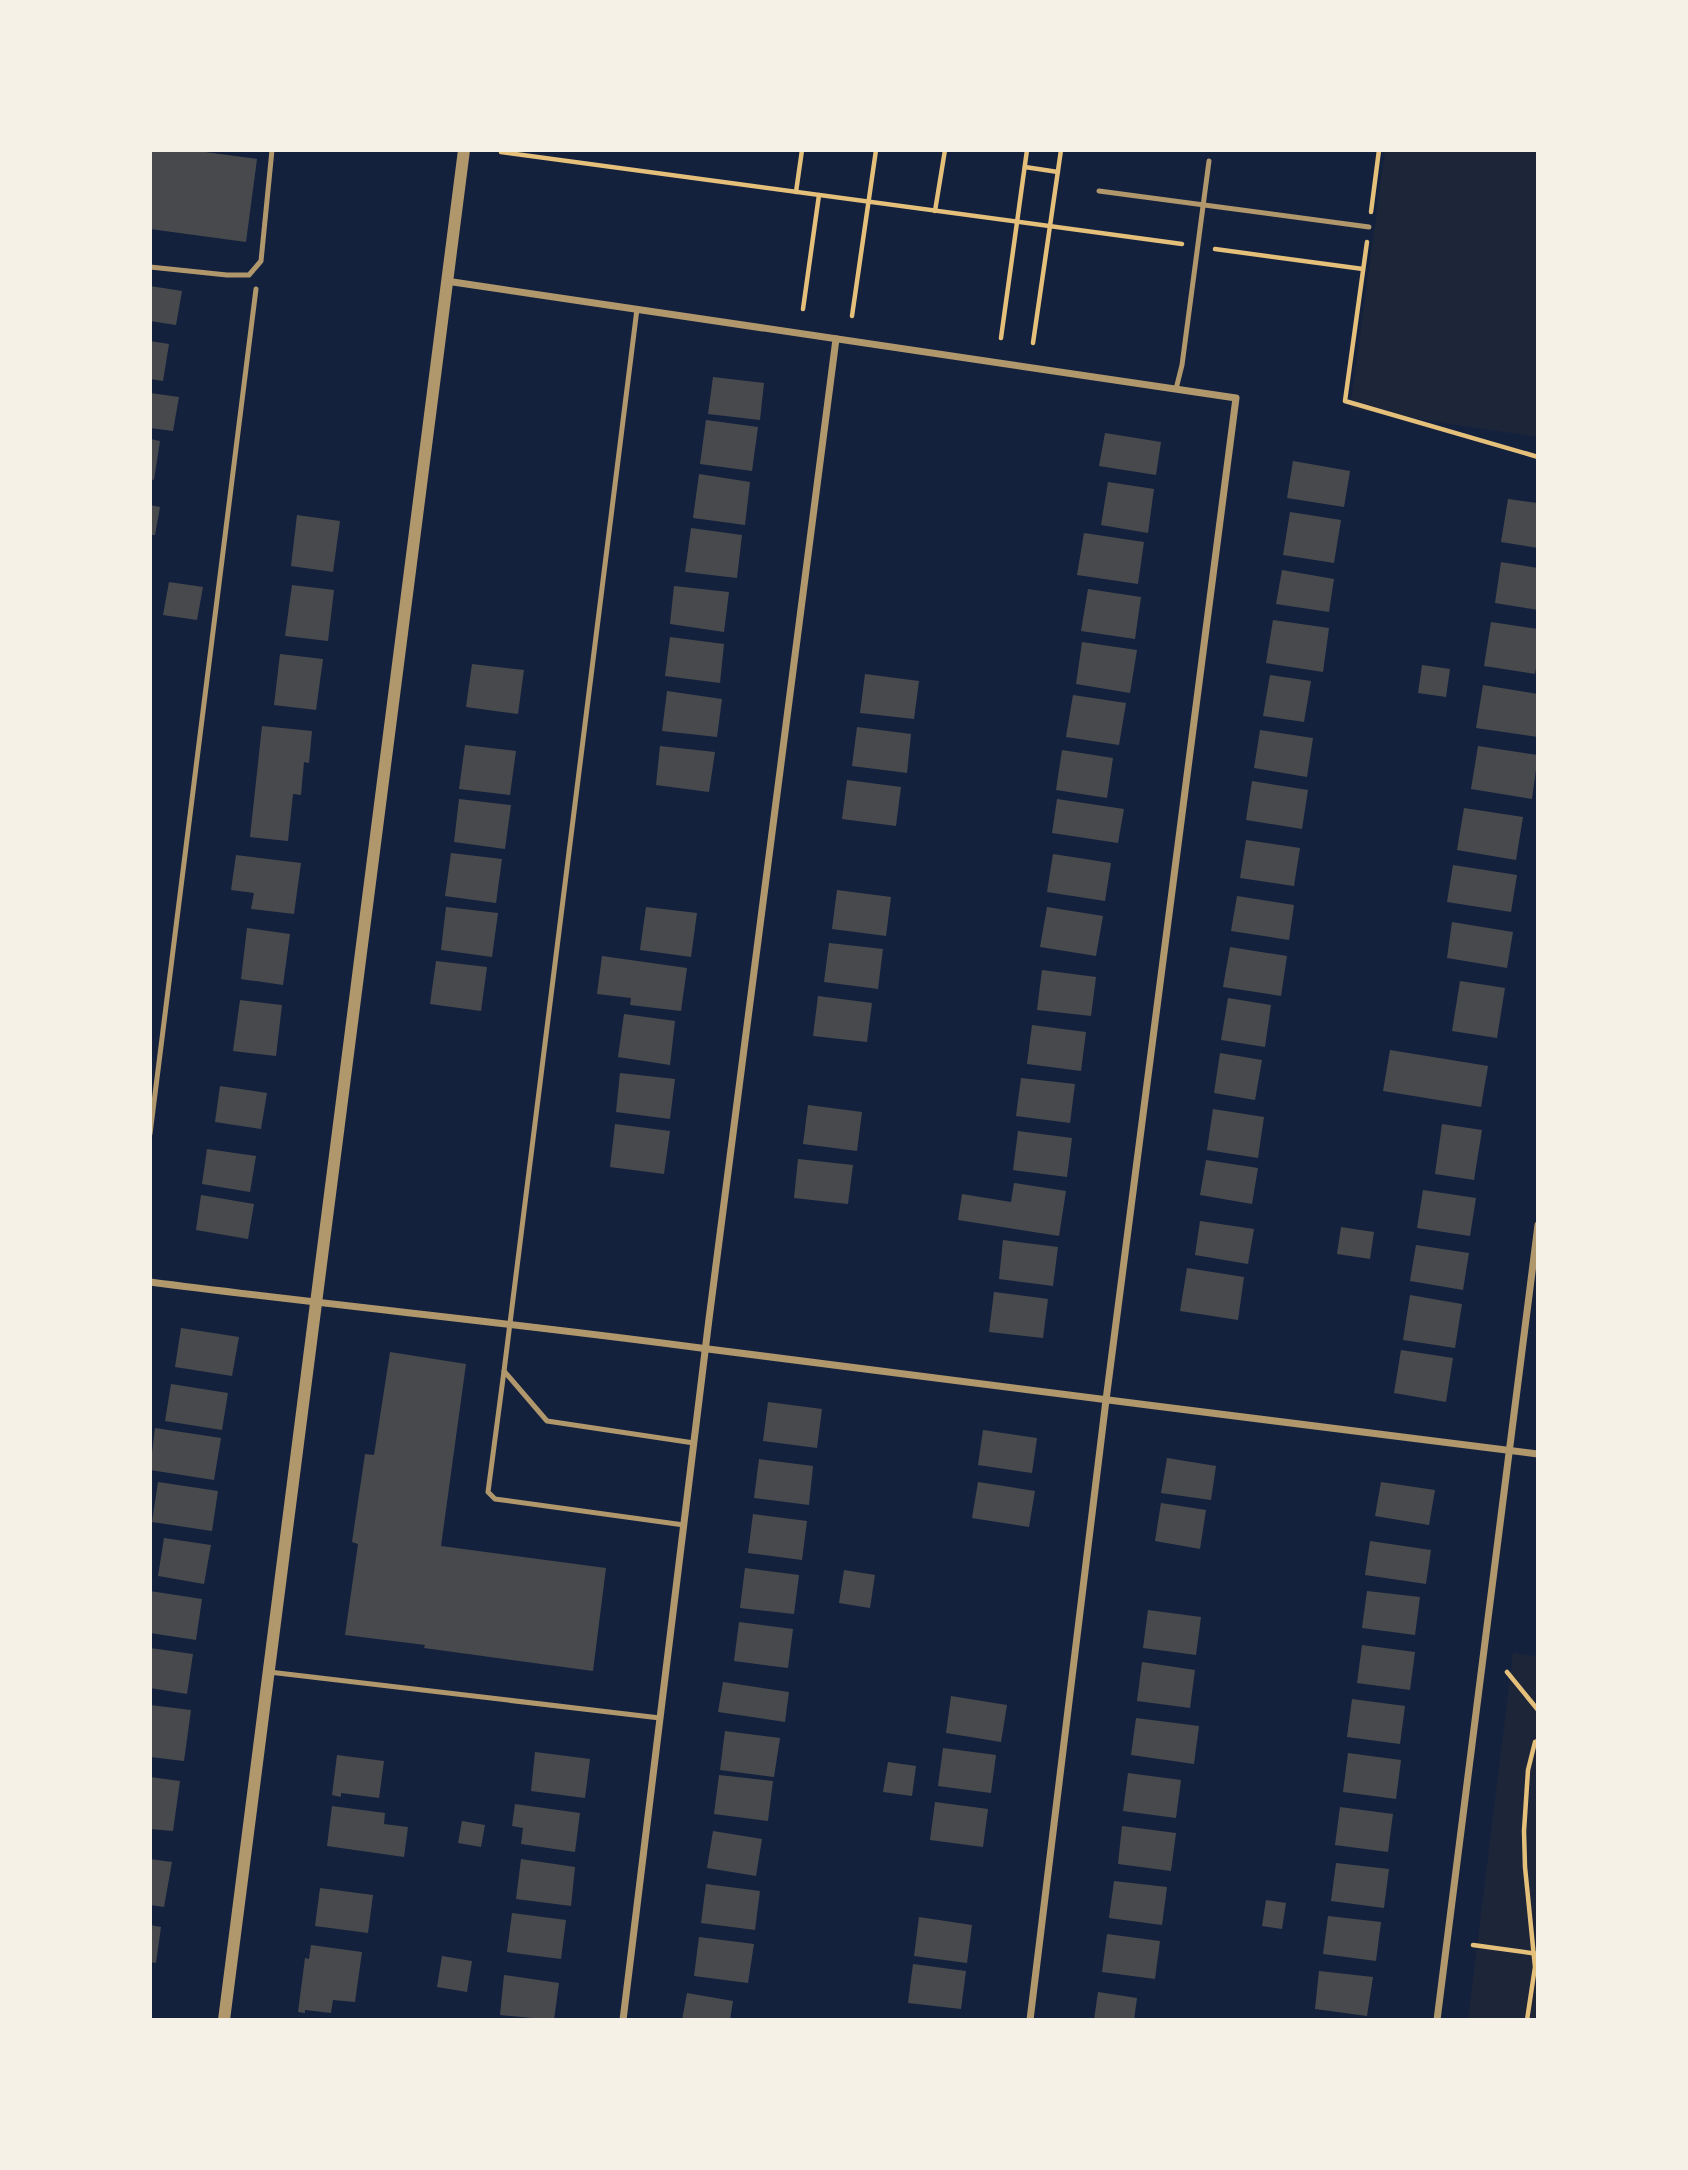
<svg xmlns="http://www.w3.org/2000/svg" width="1688" height="2170" viewBox="0 0 1688 2170" font-family="Roboto,sans-serif">
	<rect width="100%" height="100%" fill="#14213d"/>
	<g fill="#1d2539">
		<polygon points="1385,151 1537,151 1537,437 1350,409"/>
		<polygon points="1513,1653 1537,1656 1537,2019 1468,2020"/>
	</g>
	<g fill="#48494c">
		<polygon points="150,150 190,150 257,159 246,242 150,229"/>
		<polygon points="150,286 182,291 176,325 150,321"/>
		<polygon points="150,341 169,344 163,381 150,379"/>
		<polygon points="713,377 764,383 760,420 708,414"/>
		<polygon points="150,393 179,397 173,431 150,428"/>
		<polygon points="706,420 758,427 752,471 700,464"/>
		<polygon points="1105,433 1161,442 1156,475 1099,466"/>
		<polygon points="150,439 160,441 154,480 150,479"/>
		<polygon points="1293,461 1350,471 1344,507 1287,498"/>
		<polygon points="699,474 750,482 745,525 693,518"/>
		<polygon points="1108,482 1154,489 1148,533 1101,525"/>
		<polygon points="1508,499 1538,503 1538,548 1501,542"/>
		<polygon points="150,505 160,507 155,535 150,535"/>
		<polygon points="1290,512 1341,520 1334,563 1283,555"/>
		<polygon points="297,515 340,521 333,572 291,566"/>
		<polygon points="691,528 742,535 737,578 685,572"/>
		<polygon points="1084,533 1144,542 1138,584 1077,575"/>
		<polygon points="1501,562 1538,568 1538,610 1495,603"/>
		<polygon points="1282,570 1334,579 1329,612 1276,604"/>
		<polygon points="169,582 203,587 197,620 163,615"/>
		<polygon points="292,585 334,590 328,641 285,636"/>
		<polygon points="674,586 729,592 724,632 670,624"/>
		<polygon points="1088,589 1141,597 1135,639 1081,631"/>
		<polygon points="1273,620 1329,628 1323,672 1266,663"/>
		<polygon points="1491,622 1538,629 1538,655 1535,674 1484,666"/>
		<polygon points="670,637 724,644 720,683 665,676"/>
		<polygon points="1082,642 1137,650 1130,693 1076,684"/>
		<polygon points="280,654 323,659 316,710 274,705"/>
		<polygon points="472,664 524,670 518,714 466,707"/>
		<polygon points="1422,665 1450,669 1446,697 1418,693"/>
		<polygon points="865,674 919,681 914,719 860,713"/>
		<polygon points="1270,675 1311,681 1304,722 1263,716"/>
		<polygon points="1483,685 1538,694 1538,737 1476,728"/>
		<polygon points="667,691 722,699 717,737 662,731"/>
		<polygon points="1073,695 1126,703 1119,745 1066,737"/>
		<polygon points="262,726 312,731 309,763 304,762 301,795 293,794 288,841 250,837"/>
		<polygon points="857,727 911,734 907,773 852,766"/>
		<polygon points="1260,730 1313,738 1307,777 1254,768"/>
		<polygon points="465,745 516,751 510,795 459,789"/>
		<polygon points="660,746 715,752 709,792 656,785"/>
		<polygon points="1478,746 1538,755 1532,799 1471,789"/>
		<polygon points="1062,750 1113,758 1107,798 1056,790"/>
		<polygon points="847,780 901,787 896,826 842,819"/>
		<polygon points="1252,781 1308,790 1302,829 1246,820"/>
		<polygon points="459,799 511,805 505,849 454,842"/>
		<polygon points="1057,799 1124,809 1118,843 1052,833"/>
		<polygon points="1464,808 1523,817 1516,860 1457,850"/>
		<polygon points="1246,840 1300,848 1294,886 1240,878"/>
		<polygon points="451,853 502,859 496,903 445,896"/>
		<polygon points="1053,854 1111,863 1105,901 1047,892"/>
		<polygon points="236,855 301,863 294,914 251,909 254,893 231,890"/>
		<polygon points="1453,865 1517,875 1511,912 1447,902"/>
		<polygon points="837,890 891,897 886,936 832,929"/>
		<polygon points="1237,896 1294,905 1289,940 1231,931"/>
		<polygon points="446,907 498,913 492,957 441,950"/>
		<polygon points="646,907 697,913 691,957 640,950"/>
		<polygon points="1047,907 1103,916 1096,956 1040,947"/>
		<polygon points="1452,922 1513,932 1507,968 1447,958"/>
		<polygon points="247,928 290,934 283,985 241,979"/>
		<polygon points="829,943 883,949 878,989 824,982"/>
		<polygon points="1230,947 1287,956 1281,996 1223,987"/>
		<polygon points="602,956 687,968 681,1011 630,1005 631,998 597,994"/>
		<polygon points="436,961 487,967 481,1011 430,1004"/>
		<polygon points="1042,970 1096,977 1091,1016 1037,1010"/>
		<polygon points="1460,981 1505,988 1497,1038 1452,1031"/>
		<polygon points="818,996 872,1003 867,1042 813,1036"/>
		<polygon points="1228,998 1271,1005 1265,1047 1221,1040"/>
		<polygon points="240,1000 282,1005 276,1056 233,1051"/>
		<polygon points="624,1014 675,1021 670,1065 618,1057"/>
		<polygon points="1032,1025 1086,1032 1081,1071 1027,1064"/>
		<polygon points="1390,1050 1488,1066 1481,1107 1383,1091"/>
		<polygon points="1220,1053 1262,1060 1255,1100 1214,1093"/>
		<polygon points="620,1073 675,1079 670,1119 616,1112"/>
		<polygon points="1021,1078 1075,1084 1070,1123 1016,1116"/>
		<polygon points="220,1086 267,1093 261,1129 215,1122"/>
		<polygon points="808,1105 862,1112 857,1151 803,1144"/>
		<polygon points="1213,1109 1264,1117 1258,1158 1207,1150"/>
		<polygon points="615,1124 670,1131 664,1174 610,1167"/>
		<polygon points="1442,1124 1482,1130 1474,1180 1435,1174"/>
		<polygon points="1018,1131 1072,1138 1067,1177 1013,1170"/>
		<polygon points="207,1149 256,1156 250,1192 202,1184"/>
		<polygon points="798,1159 853,1165 848,1204 794,1198"/>
		<polygon points="1206,1160 1258,1168 1252,1204 1200,1195"/>
		<polygon points="1014,1183 1066,1191 1059,1236 958,1220 962,1194 1011,1202"/>
		<polygon points="1423,1190 1476,1198 1470,1236 1417,1228"/>
		<polygon points="201,1195 254,1204 248,1239 196,1230"/>
		<polygon points="1200,1221 1254,1229 1248,1264 1195,1255"/>
		<polygon points="1341,1227 1374,1232 1370,1259 1337,1254"/>
		<polygon points="1003,1240 1058,1247 1053,1286 999,1279"/>
		<polygon points="1416,1245 1469,1253 1463,1290 1410,1281"/>
		<polygon points="1187,1268 1244,1277 1238,1320 1180,1311"/>
		<polygon points="994,1292 1048,1299 1043,1338 989,1332"/>
		<polygon points="1410,1295 1462,1304 1455,1348 1403,1340"/>
		<polygon points="181,1328 239,1337 232,1376 175,1367"/>
		<polygon points="1401,1350 1453,1358 1446,1402 1394,1393"/>
		<polygon points="390,1352 466,1364 441,1546 606,1568 593,1671 424,1648 425,1645 345,1635 358,1544 352,1542 365,1454 374,1455"/>
		<polygon points="171,1384 228,1393 222,1430 165,1421"/>
		<polygon points="768,1402 822,1409 817,1448 763,1441"/>
		<polygon points="155,1428 221,1438 214,1480 150,1470"/>
		<polygon points="983,1430 1037,1438 1032,1473 978,1465"/>
		<polygon points="1167,1458 1216,1466 1211,1500 1161,1493"/>
		<polygon points="759,1459 813,1466 809,1505 754,1498"/>
		<polygon points="158,1482 218,1491 212,1531 152,1522"/>
		<polygon points="978,1482 1035,1491 1029,1527 972,1518"/>
		<polygon points="1381,1482 1435,1490 1429,1525 1375,1516"/>
		<polygon points="1161,1503 1206,1510 1200,1549 1155,1541"/>
		<polygon points="753,1514 807,1521 802,1560 748,1553"/>
		<polygon points="164,1538 211,1545 204,1584 158,1576"/>
		<polygon points="1370,1541 1431,1550 1426,1584 1365,1575"/>
		<polygon points="745,1568 799,1575 794,1614 740,1608"/>
		<polygon points="844,1570 875,1575 870,1608 839,1603"/>
		<polygon points="150,1591 202,1599 196,1640 150,1633"/>
		<polygon points="1367,1591 1420,1597 1415,1635 1362,1628"/>
		<polygon points="1148,1610 1201,1617 1196,1655 1143,1648"/>
		<polygon points="739,1622 793,1629 788,1668 734,1661"/>
		<polygon points="1362,1645 1415,1652 1410,1690 1357,1683"/>
		<polygon points="150,1648 193,1654 187,1694 150,1688"/>
		<polygon points="1142,1662 1195,1670 1190,1708 1137,1701"/>
		<polygon points="723,1682 789,1692 785,1722 718,1712"/>
		<polygon points="951,1696 1007,1705 1001,1742 946,1733"/>
		<polygon points="1352,1699 1405,1706 1400,1744 1347,1737"/>
		<polygon points="150,1705 191,1710 184,1761 150,1757"/>
		<polygon points="1136,1718 1199,1726 1194,1764 1131,1755"/>
		<polygon points="725,1731 780,1738 774,1777 720,1770"/>
		<polygon points="943,1748 996,1755 991,1793 938,1786"/>
		<polygon points="535,1752 590,1759 585,1798 531,1791"/>
		<polygon points="1348,1753 1401,1760 1396,1799 1343,1792"/>
		<polygon points="337,1755 384,1761 379,1798 341,1793 341,1797 332,1795"/>
		<polygon points="888,1762 916,1766 912,1796 883,1792"/>
		<polygon points="1128,1773 1181,1780 1176,1818 1123,1811"/>
		<polygon points="719,1775 773,1781 768,1821 714,1814"/>
		<polygon points="150,1777 180,1781 173,1831 150,1829"/>
		<polygon points="935,1802 988,1809 983,1847 930,1840"/>
		<polygon points="515,1804 580,1813 575,1852 521,1844 523,1828 512,1826"/>
		<polygon points="332,1806 385,1813 384,1824 408,1827 404,1857 327,1846"/>
		<polygon points="1340,1807 1393,1814 1388,1852 1335,1845"/>
		<polygon points="462,1821 485,1825 481,1847 458,1843"/>
		<polygon points="1122,1826 1176,1833 1171,1871 1118,1864"/>
		<polygon points="713,1831 762,1839 756,1876 707,1868"/>
		<polygon points="150,1859 172,1862 164,1907 150,1905"/>
		<polygon points="521,1859 575,1867 571,1906 516,1899"/>
		<polygon points="1336,1863 1389,1869 1384,1908 1331,1901"/>
		<polygon points="1114,1881 1167,1887 1162,1925 1109,1918"/>
		<polygon points="706,1884 760,1891 755,1930 701,1923"/>
		<polygon points="320,1888 373,1895 368,1933 315,1926"/>
		<polygon points="1266,1900 1286,1903 1282,1929 1262,1926"/>
		<polygon points="512,1913 566,1920 561,1959 507,1952"/>
		<polygon points="1328,1916 1381,1922 1376,1961 1323,1954"/>
		<polygon points="919,1917 972,1925 967,1963 914,1956"/>
		<polygon points="150,1925 161,1927 156,1963 150,1962"/>
		<polygon points="1107,1934 1160,1941 1155,1979 1102,1972"/>
		<polygon points="699,1937 754,1944 748,1983 694,1976"/>
		<polygon points="311,1945 362,1952 355,2002 333,2000 331,2013 305,2010 305,2013 298,2012 305,1958 309,1959"/>
		<polygon points="442,1956 472,1961 467,1992 437,1987"/>
		<polygon points="913,1964 966,1971 961,2009 908,2003"/>
		<polygon points="1319,1971 1373,1977 1367,2016 1315,2009"/>
		<polygon points="504,1975 559,1983 554,2020 500,2015"/>
		<polygon points="1098,1992 1137,1998 1134,2020 1094,2020"/>
		<polygon points="687,1993 733,2001 730,2020 682,2020"/>
	</g>
	<g fill="none" stroke-linecap="round" stroke-linejoin="round">
		<g stroke="#e5c07b" stroke-width="4.5">
			<polyline points="501,152 1182,244"/>
			<polyline points="1025,167 1058,172"/>
			<polyline points="796,192 802,150"/>
			<polyline points="935,211 945,150"/>
			<polyline points="1371,212 1379,150"/>
			<polyline points="1367,242 1345,401 1538,457"/>
			<polyline points="1215,249 1363,269"/>
			<polyline points="803,309 819,195"/>
			<polyline points="852,316 876,150"/>
			<polyline points="1001,338 1027,150"/>
			<polyline points="1033,343 1061,150"/>
			<polyline points="1507,1672 1538,1710"/>
			<polyline points="1473,1945 1538,1954"/>
			<polyline points="1527,2020 1535,1967 1525,1867 1524,1831 1528,1770 1535,1742 1538,1741"/>
		</g>
		<g stroke="#b1986c" stroke-width="5">
			<polyline points="1099,191 1369,227"/>
			<polyline points="150,267 227,275 249,275 261,261 272,150"/>
			<polyline points="1176,389 1182,365 1209,161"/>
			<polyline points="150,1134 256,289"/>
			<polyline points="504,1371 637,309"/>
			<polyline points="684,1525 495,1499 488,1492 504,1371 547,1421 694,1443"/>
			<polyline points="269,1672 660,1718"/>
		</g>
		<g stroke="#b1986c" stroke-width="7">
			<polyline points="446,281 1236,398 1106,1400 1030,2020"/>
			<path d="M 150,1282 C 336,1306 523,1324 708,1349 C 985,1384 1261,1420 1538,1454"/>
			<polyline points="623,2020 709,1319 836,339"/>
			<polyline points="1437,2020 1538,1225"/>
		</g>
		<polyline stroke="#b1986c" stroke-width="12" points="224,2020 464,150"/>
	</g>
	<rect width="1688" height="2170" fill="none" stroke="#f6f1e7" stroke-width="304"/>
</svg>
